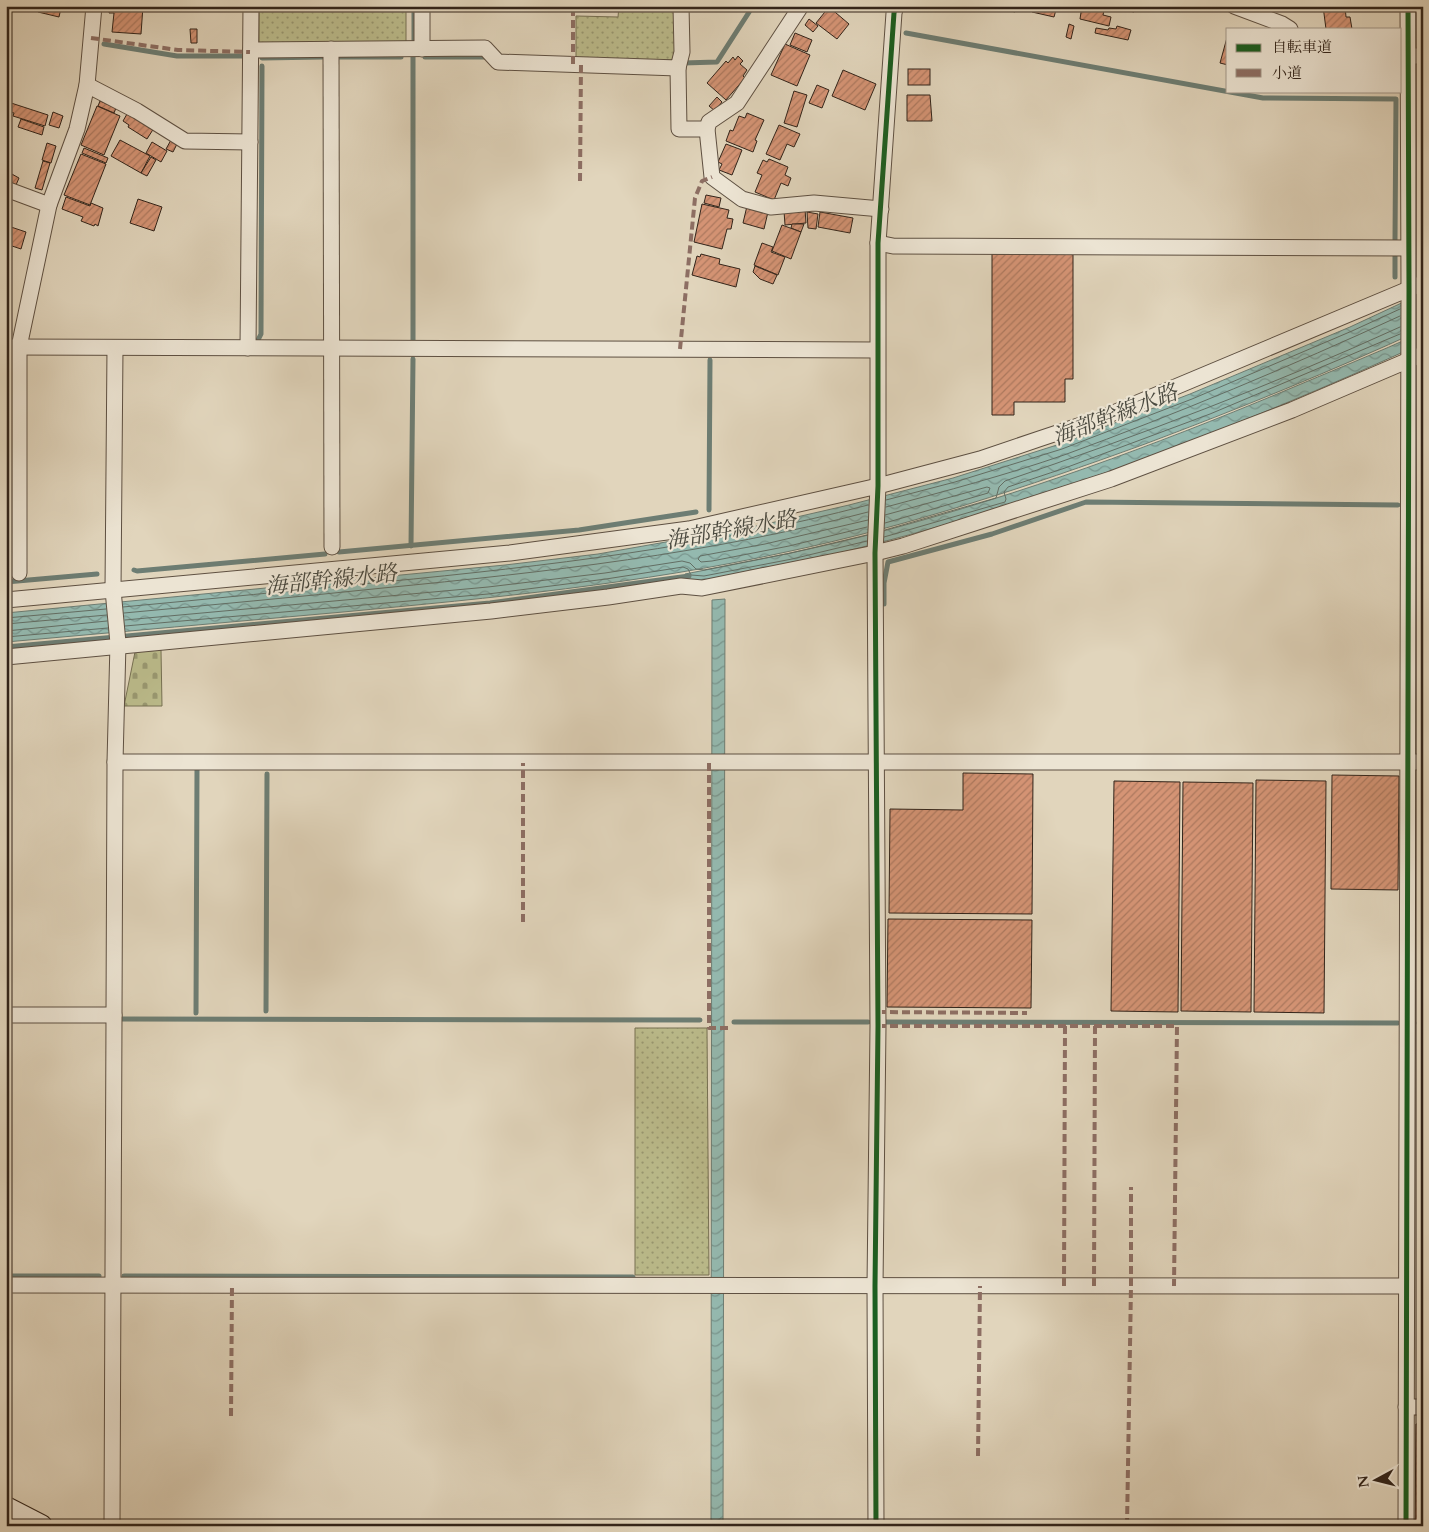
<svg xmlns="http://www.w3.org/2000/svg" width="1429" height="1532" viewBox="0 0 1429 1532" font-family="Cardo,'Noto Serif JP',serif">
	<defs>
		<pattern id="grass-dots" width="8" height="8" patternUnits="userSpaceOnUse" patternTransform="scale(1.25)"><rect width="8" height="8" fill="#bbbb8b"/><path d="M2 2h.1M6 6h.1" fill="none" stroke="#999871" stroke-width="1.8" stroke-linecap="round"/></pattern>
		<pattern id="cemetery-stones" width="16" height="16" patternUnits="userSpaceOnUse" patternTransform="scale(1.25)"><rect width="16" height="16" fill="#bbbb8b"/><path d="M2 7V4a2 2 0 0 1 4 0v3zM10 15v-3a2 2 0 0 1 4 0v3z" fill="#999871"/></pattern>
		<pattern id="water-waves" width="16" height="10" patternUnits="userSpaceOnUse" patternTransform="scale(1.25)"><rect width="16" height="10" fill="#94b9af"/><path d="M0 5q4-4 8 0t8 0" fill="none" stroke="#79968e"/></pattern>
		<pattern id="building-hatch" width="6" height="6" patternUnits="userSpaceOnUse" patternTransform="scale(1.25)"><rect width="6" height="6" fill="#d59475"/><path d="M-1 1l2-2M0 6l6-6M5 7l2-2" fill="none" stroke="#ad795f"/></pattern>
	</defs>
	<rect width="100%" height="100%" fill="#e1d5bc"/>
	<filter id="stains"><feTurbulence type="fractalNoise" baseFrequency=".004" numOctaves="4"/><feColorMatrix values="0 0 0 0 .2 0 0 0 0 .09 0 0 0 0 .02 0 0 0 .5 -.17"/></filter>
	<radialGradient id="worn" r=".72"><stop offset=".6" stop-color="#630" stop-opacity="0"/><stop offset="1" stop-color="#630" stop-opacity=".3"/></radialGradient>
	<g fill="url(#grass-dots)" stroke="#767052">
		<rect x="259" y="6" width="147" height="40"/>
		<polygon points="619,6 678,6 677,60 576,59 576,16 618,17"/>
		<polygon points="635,1028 707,1028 709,1275 635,1275"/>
	</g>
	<polygon fill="url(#cemetery-stones)" stroke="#767052" points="161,650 162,706 124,706 135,652"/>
	<g fill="url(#water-waves)" stroke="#6d7d73">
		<path d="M 1423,293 L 1423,329 C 1332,371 1238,409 1145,444 C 1027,487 909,526 786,552 C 640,584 492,598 343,612 C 231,622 118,632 6,642 L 6,613 L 505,565 L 598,554 L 762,525 L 849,505 L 953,478 L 1060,444 L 1190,394 L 1350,327 Z"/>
		<path d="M 1423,332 L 1423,343 C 1233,430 1037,505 835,554 C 807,561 779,567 751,572 C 736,575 720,580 704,581 C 698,582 691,580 685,579 L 685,574 C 752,561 821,548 887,530 C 1022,494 1153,446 1282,392 C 1329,372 1377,353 1423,332 Z"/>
		<polygon points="725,599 723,1526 711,1526 712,600"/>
	</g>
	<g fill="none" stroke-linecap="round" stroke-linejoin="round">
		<g stroke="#636e64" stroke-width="1">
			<polyline points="886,500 955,482 1062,449 1192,399 1352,331 1400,309"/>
			<path d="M 886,507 C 946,491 1006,475 1064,455 C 1177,414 1291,366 1400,316"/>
			<polyline points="885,523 988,493 990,488 987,487 885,515"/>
			<polyline points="867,527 789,546 712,561 701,562 698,559 700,556 765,544 868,520"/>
			<path d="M 885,530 L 996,498 L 999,487 L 1005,481 C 1138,436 1273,385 1400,327"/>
			<polyline points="884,537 1005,502 1006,499 1004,492 1008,487 1065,468 1210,414 1400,334"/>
			<path d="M 123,607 C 210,599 297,590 383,582 C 547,566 709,547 868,505"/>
			<path d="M 124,613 C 211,605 297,597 383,588 C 547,572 709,554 868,512"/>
			<polyline points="6,618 106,609"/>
			<polyline points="125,620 488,587 605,573 682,561 690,563 696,569 704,570 791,553 867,535"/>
			<polyline points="6,624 107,615"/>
			<polyline points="125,626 488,594 606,579 683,567 688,569 691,575 704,576 792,559 867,541"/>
			<polyline points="6,631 107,621"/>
			<polyline points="6,637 108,628"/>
		</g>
		<g stroke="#6d7d73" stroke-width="5">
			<polyline points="906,33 1263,98 1396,99 1395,240"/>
			<polyline points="414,41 414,6"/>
			<polyline points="104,44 177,56 242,56"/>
			<polyline points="337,57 401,57"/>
			<polyline points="425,57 485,57"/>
			<polyline points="262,58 322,57"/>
			<polyline points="683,63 717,62 753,6"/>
			<polyline points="1395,277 1395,255"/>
			<polyline points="258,340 261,334 262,66"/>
			<polyline points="413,342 413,56"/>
			<polyline points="1414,504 1423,504"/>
			<polyline points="709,510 710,360"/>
			<polyline points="411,546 413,359"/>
			<polyline points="339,552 579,530 696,512"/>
			<polyline points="134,570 137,571 325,554"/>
			<polyline points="6,582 97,574"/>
			<polyline points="884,604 884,583 888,562 992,534 1086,502 1398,505"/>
			<polyline points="6,647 490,603 689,576"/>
			<polyline points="266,1011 267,774"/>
			<polyline points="196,1013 197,769"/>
			<polyline points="122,1019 700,1020"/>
			<polyline points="734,1022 868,1022"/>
			<polyline points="885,1022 1398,1023"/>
			<polyline points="1419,1023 1423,1023"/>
			<polyline points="6,1276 99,1276"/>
			<polyline points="124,1276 633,1277"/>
		</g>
	</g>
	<g fill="url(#building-hatch)" stroke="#32241a">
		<polygon points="40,6 53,6 61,8 59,17 38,12"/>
		<polygon points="110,6 143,6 141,34 112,32 114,13 109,13"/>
		<polygon points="990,6 1016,6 1015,12"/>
		<polygon points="1034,6 1057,6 1054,17 1032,12"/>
		<polygon points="1082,6 1105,6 1103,15 1111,17 1109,26 1080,19"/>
		<polygon points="1118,6 1135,6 1134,12 1118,9"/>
		<polygon points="1323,6 1345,6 1346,17 1350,17 1352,29 1326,29"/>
		<polygon points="829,7 849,24 837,39 816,23"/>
		<polygon points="809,19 818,26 813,32 805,25"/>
		<polygon points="1069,24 1074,26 1071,39 1066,37"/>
		<polygon points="1117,26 1131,30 1128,40 1095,33 1096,28 1108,30 1109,28 1116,29"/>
		<polygon points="190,29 197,29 197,43 191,43"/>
		<polygon points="795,33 812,40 807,52 790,45"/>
		<polygon points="1228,34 1228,65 1220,63"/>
		<polygon points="785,44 810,55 797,86 771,75"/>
		<polygon points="738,56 743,61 740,64 747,70 743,76 745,78 726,100 707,83 726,61 728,63 733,57 735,60"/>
		<rect x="908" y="69" width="22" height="16"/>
		<polygon points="843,70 876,84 865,110 832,96"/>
		<polygon points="817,85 829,90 822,108 809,103"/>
		<polygon points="794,91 807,95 797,127 784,123"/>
		<polygon points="907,95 930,95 932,121 907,121"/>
		<polygon points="717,97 722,102 715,111 709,106"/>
		<polygon points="100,101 116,108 114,113 98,106"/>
		<polygon points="8,102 48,115 45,126 13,116 14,113 6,111"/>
		<polygon points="97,106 120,116 104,155 81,145"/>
		<polygon points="53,112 63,116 59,128 49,125"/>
		<polygon points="747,113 764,120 755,140 757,141 753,152 726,141 730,130 733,131 739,116 745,118"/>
		<polygon points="127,114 154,128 147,139 128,127 129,125 123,121"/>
		<polygon points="21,119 44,127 42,135 18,127"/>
		<polygon points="779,125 800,134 794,147 787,144 780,160 766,154"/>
		<polygon points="120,140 150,156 141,173 111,156"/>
		<polygon points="171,140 177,144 173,152 166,149"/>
		<polygon points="152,142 167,151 161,162 146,153"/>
		<polygon points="47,143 56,146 51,163 42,160"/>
		<polygon points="726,144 742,150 732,175 719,170 722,164 718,162"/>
		<polygon points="84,148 108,158 106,163 82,153"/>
		<polygon points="81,154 106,164 90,205 64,195"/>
		<polygon points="151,157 156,160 147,176 141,173"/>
		<polygon points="769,159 788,167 785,175 791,178 788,186 781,183 774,200 755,192 762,175 757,173 763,160 767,162"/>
		<polygon points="43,161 50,163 42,190 35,188"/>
		<polygon points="10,173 19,178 16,185 7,180"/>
		<polygon points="706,195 721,198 719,207 704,203"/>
		<polygon points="66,197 90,206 91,203 103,208 98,226 95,224 94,226 81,221 83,217 62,209"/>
		<polygon points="138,199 162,207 154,231 130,223"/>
		<polygon points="702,204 729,210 727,218 733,219 731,229 727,229 722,249 694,242"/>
		<polygon points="747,206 768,212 764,229 743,223"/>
		<polygon points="805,209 806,223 785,225 784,211"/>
		<polygon points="807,212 818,214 816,229 808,228"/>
		<polygon points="820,212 853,218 850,233 818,227"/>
		<polygon points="792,224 804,224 801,232 791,228"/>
		<polygon points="782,225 801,232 791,259 772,251"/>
		<polygon points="8,226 26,232 21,249 6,244 6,232"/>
		<polygon points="762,243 773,247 771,252 785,257 778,275 754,265"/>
		<polygon points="701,254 720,259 719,264 740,269 736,287 692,275 697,256 700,257"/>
		<polygon points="992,254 1073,254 1073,379 1065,379 1065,402 1014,402 1014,415 992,415"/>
		<polygon points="755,266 777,275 773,284 760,279 753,272"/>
		<polygon points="963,773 1033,774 1032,914 889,913 890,809 963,810"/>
		<polygon points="1332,775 1399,776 1398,890 1331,889"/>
		<polygon points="1256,780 1326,781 1324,1013 1254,1012"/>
		<polygon points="1114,781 1180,782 1178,1012 1111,1011"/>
		<polygon points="1183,782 1253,783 1251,1012 1181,1011"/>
		<polygon points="888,919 1032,920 1031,1008 887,1007"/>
		<polygon points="1416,1424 1423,1424 1423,1526 1415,1526"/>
	</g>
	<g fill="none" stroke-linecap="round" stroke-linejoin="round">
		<g stroke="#5e5042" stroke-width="17">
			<g id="minor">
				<polyline points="801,6 737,103 709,122 707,129 712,177 742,199 771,207 814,203 881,209"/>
				<polyline points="1234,6 1282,24 1290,29"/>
				<polyline points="331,49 332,547"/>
				<polyline points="422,49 422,6"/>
				<polyline points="251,50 485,48 498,62 678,68 682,52 681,6"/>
				<polyline points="1400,56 1423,56"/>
				<polyline points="678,68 679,129 707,129"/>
				<polyline points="87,85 137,111 185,141 250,142"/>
				<polyline points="6,189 49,205"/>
				<polyline points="878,243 893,246 1408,248"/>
				<polyline points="6,347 877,350"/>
				<polyline points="248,348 251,6"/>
				<polyline points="19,573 19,347 49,205 77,129 87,85 94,6"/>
				<polyline points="6,600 510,553 689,529 878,486 980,459 1039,439 1099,419 1423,283"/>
				<polyline points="6,657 491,611 608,597 681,586 702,588 875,553 903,546 1111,479 1292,410 1423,354"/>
				<polyline points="115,762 1423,762"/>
				<polyline points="6,1015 114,1015"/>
				<polyline points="6,1285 1406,1286"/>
				<polyline points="1406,1407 1423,1407"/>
				<polyline points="112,1526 115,762 118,643 113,590 115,348"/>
				<polyline points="876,1526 875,1286 878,1026 875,553 878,486 878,243 894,13 896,6"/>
				<polyline points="1406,1526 1409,290 1408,6"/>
			</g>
		</g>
		<g stroke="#32241a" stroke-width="24">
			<polyline id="secondary" points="6,1508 41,1526"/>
		</g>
		<use href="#minor" stroke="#ece4d3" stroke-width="15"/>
		<use href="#secondary" stroke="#ece4d3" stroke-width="22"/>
		<g stroke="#8d6e63" stroke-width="4" stroke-dasharray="8 4" stroke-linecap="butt">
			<polyline points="91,38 178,50 250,52"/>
			<polyline points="573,64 573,6"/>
			<polyline points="580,181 581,65"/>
			<polyline points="680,349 695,198 702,181 712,177"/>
			<polyline points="709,763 709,1028 730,1028"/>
			<polyline points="523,922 523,763"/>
			<polyline points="878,1012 1027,1013"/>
			<polyline points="878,1026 1177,1026 1174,1286"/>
			<polyline points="1064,1286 1065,1026"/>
			<polyline points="1094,1286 1095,1026"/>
			<polyline points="231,1416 232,1285"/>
			<polyline points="978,1456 980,1286"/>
			<polyline points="1127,1526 1131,1286 1131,1187"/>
		</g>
		<g stroke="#ece4d3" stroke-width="8">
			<g id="cycleway">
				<polyline points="876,1526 875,1286 878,1026 875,553 878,486 878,243 894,13 896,6"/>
				<polyline points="1406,1526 1409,290 1408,6"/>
			</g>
		</g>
		<use href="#cycleway" stroke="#1b5e20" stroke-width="5"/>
	</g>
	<g text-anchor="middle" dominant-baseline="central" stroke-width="4.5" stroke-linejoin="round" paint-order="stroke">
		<g font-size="22" font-style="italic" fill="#4a493f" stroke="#ece4d3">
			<text transform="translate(1115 415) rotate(-21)">海部幹線水路</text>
			<text transform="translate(731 530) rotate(-10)">海部幹線水路</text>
			<text transform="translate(331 580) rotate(-6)">海部幹線水路</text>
		</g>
	</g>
	<rect width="1429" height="1532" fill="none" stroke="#e1d5bc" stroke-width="25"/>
	<rect x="8" y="8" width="1414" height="1517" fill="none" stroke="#32241a" stroke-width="2.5"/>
	<rect x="12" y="12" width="1404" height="1507" fill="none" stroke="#32241a"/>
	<rect x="1226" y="28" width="175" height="65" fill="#ece4d3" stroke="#a29789"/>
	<rect x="1236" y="44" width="25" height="8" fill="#1b5e20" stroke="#a29789"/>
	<text x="1272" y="52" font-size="15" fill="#32241a">自転車道</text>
	<rect x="1236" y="69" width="25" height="8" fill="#8d6e63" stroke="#a29789"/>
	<text x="1272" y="78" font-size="15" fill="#32241a">小道</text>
	<g transform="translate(1376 1480) rotate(263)" stroke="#ece4d3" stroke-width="4" paint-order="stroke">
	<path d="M0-4L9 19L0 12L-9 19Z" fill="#32241a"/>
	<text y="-8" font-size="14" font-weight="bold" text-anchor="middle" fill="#32241a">N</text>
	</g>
	<rect width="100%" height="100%" filter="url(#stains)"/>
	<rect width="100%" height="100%" fill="url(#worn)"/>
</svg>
